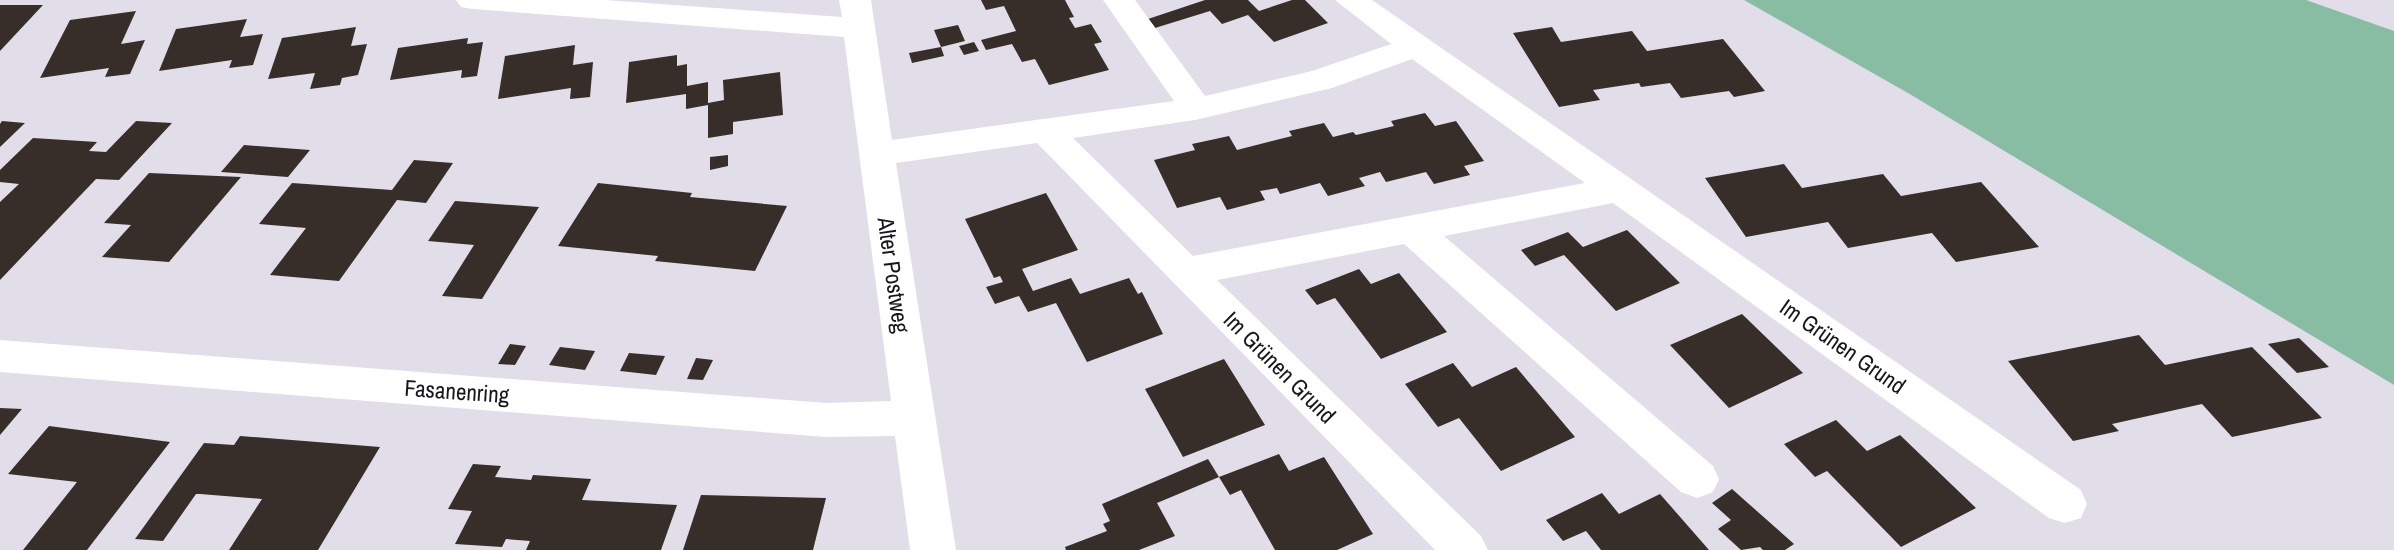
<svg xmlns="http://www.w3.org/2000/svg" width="2394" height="550" viewBox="0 0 2394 550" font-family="'Archivo Narrow',sans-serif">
	<rect width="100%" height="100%" fill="#e2dee9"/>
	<polygon fill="#88bca3" points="1744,0 2306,0 2394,31 2394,385 1908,93"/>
	<g fill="#372e29">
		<polygon points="981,0 1065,0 1074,17 1069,18 1075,28 1091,24 1102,42 1094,44 1109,70 1049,85 1035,59 1022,62 1012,44 986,50 981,40 1016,31 1004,6 986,10"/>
		<polygon points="1205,0 1248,0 1259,11 1292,0 1305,0 1328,23 1274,42 1248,15 1222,24 1210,11 1155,28 1148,19"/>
		<polygon points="0,5 43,5 0,51"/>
		<polygon points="136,11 121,44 145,40 130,74 105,77 109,68 40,78 70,20"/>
		<polygon points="247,19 240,37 263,34 253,65 229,68 232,60 159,71 176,29"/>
		<polygon points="958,25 965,41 941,47 934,30"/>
		<polygon points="356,27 351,46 367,44 358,75 342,78 340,85 310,89 315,73 268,79 282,38"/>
		<polygon points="1552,27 1561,42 1632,31 1647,51 1723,39 1765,91 1734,97 1729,91 1681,98 1670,83 1641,87 1639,83 1593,90 1600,100 1559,107 1513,33"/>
		<polygon points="468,38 467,44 483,42 477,76 461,78 462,70 390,80 398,48"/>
		<polygon points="974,42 979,51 964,55 959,46"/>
		<polygon points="575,45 573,65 593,62 590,97 570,99 571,88 498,99 505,56"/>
		<polygon points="941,47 944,56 912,63 909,53"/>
		<polygon points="677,55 677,66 687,64 687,86 708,82 708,103 724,100 723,80 780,72 783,115 733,122 733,134 708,138 708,105 686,109 686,94 626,103 629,62"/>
		<polygon points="1425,113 1435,126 1456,121 1484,161 1464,166 1470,175 1434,184 1426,172 1386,182 1380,172 1359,178 1365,186 1328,196 1320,183 1280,194 1277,188 1260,191 1265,200 1227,210 1220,197 1177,208 1154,160 1195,150 1192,144 1229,136 1237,150 1292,136 1289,131 1324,123 1333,137 1353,132 1356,135 1394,126 1391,121"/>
		<polygon points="2,121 25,123 0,147 0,124"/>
		<polygon points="136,121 172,123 119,180 96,179 0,280 0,202 19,184 0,182 0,170 33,138 97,142 89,151 106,152"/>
		<polygon points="244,145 310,150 288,177 221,172"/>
		<polygon points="728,155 728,166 710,170 710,157"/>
		<polygon points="414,160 453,163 426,203 397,200 339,281 270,275 306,228 259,224 292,183 392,190"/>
		<polygon points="1784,164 1802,188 1883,174 1901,196 1981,182 2039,247 1956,262 1932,233 1848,248 1828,222 1746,237 1705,178"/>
		<polygon points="149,173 241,177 169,262 102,257 131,225 104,223"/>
		<polygon points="598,183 692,193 690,197 787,206 755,271 655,261 658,256 558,246"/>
		<polygon points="1046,193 1078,250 1022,269 1033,291 1071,278 1080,294 1129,278 1138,294 1142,292 1163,334 1087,362 1056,303 1028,312 1019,296 995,304 986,287 1003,282 1000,276 994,278 965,219"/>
		<polygon points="455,201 539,207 482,299 442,296 474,245 428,241"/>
		<polygon points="1627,230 1680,283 1616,311 1564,255 1535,266 1521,250 1568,232 1583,247"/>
		<polygon points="1359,269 1371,284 1399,273 1447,332 1381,359 1335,298 1317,305 1305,290"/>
		<polygon points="1742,314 1803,373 1729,408 1670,345"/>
		<polygon points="2139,335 2165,365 2252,347 2322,418 2232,437 2202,404 2112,424 2119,431 2073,441 2008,361"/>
		<polygon points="2299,338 2329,367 2297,373 2268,344"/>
		<polygon points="510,344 526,346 515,365 498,364"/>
		<polygon points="560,347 595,351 585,370 549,365"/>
		<polygon points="629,353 665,356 656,375 620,371"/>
		<polygon points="696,358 713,360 703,380 687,379"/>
		<polygon points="1224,359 1265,425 1183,457 1145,389"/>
		<polygon points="1453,363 1472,387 1516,367 1575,437 1501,471 1459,418 1438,427 1405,384"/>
		<polygon points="0,408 22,409 0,435"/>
		<polygon points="1836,420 1867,451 1900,435 1976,508 1901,547 1827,471 1815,477 1784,444"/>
		<polygon points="49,426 170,442 87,550 23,550 77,482 8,474"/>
		<polygon points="240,436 380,447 318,550 229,550 262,499 200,494 196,494 163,541 135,539 204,443 234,445"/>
		<polygon points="1279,454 1289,471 1324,457 1373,534 1337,550 1275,550 1241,490 1230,495 1219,477"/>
		<polygon points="1208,459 1219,477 1157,503 1175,536 1139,550 1066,550 1065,547 1107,531 1103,524 1110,521 1102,504"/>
		<polygon points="473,464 501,466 495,477 531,480 533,475 591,479 582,500 677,505 661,550 526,550 530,541 506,539 502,547 455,544 472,511 448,509"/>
		<polygon points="1732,489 1794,544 1785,550 1763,550 1760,547 1741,550 1718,529 1731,520 1712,503"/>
		<polygon points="1602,493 1619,514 1660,494 1709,550 1601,550 1586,531 1563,541 1546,520"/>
		<polygon points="701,495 826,498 813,550 683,550"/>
	</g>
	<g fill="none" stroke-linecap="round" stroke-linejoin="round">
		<path fill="#fff" fill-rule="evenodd" d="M 456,0 L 605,0 L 842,17 L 839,0 L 871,0 L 892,140 L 1174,101 L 1103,0 L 1135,0 L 1205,96 L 1312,71 L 1391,44 L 1335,0 L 1372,0 L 2081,490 L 2087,504 L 2081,518 L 2065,523 L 2049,518 L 1613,203 L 1444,236 L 1713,466 L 1719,479 L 1713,492 L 1697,498 L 1681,492 L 1404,244 L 1217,280 L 1481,536 L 1488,550 L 1435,550 L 1037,143 L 896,163 L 956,550 L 910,550 L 895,436 L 826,437 L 0,372 L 0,340 L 826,403 L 891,401 L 844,37 L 472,9 L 461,7 ZM 1412,59 L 1585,183 L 1193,256 L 1073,138 L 1195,120 L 1332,88 Z"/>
	</g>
	<g text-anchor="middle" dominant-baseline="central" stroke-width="7" stroke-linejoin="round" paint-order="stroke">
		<g font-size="23" fill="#18161a" stroke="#fff">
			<text transform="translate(894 275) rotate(82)">Alter Postweg</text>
			<text transform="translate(1843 346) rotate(35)">Im Grünen Grund</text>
			<text transform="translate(1280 367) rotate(45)">Im Grünen Grund</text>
			<text transform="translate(457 391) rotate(4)">Fasanenring</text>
		</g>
	</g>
</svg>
